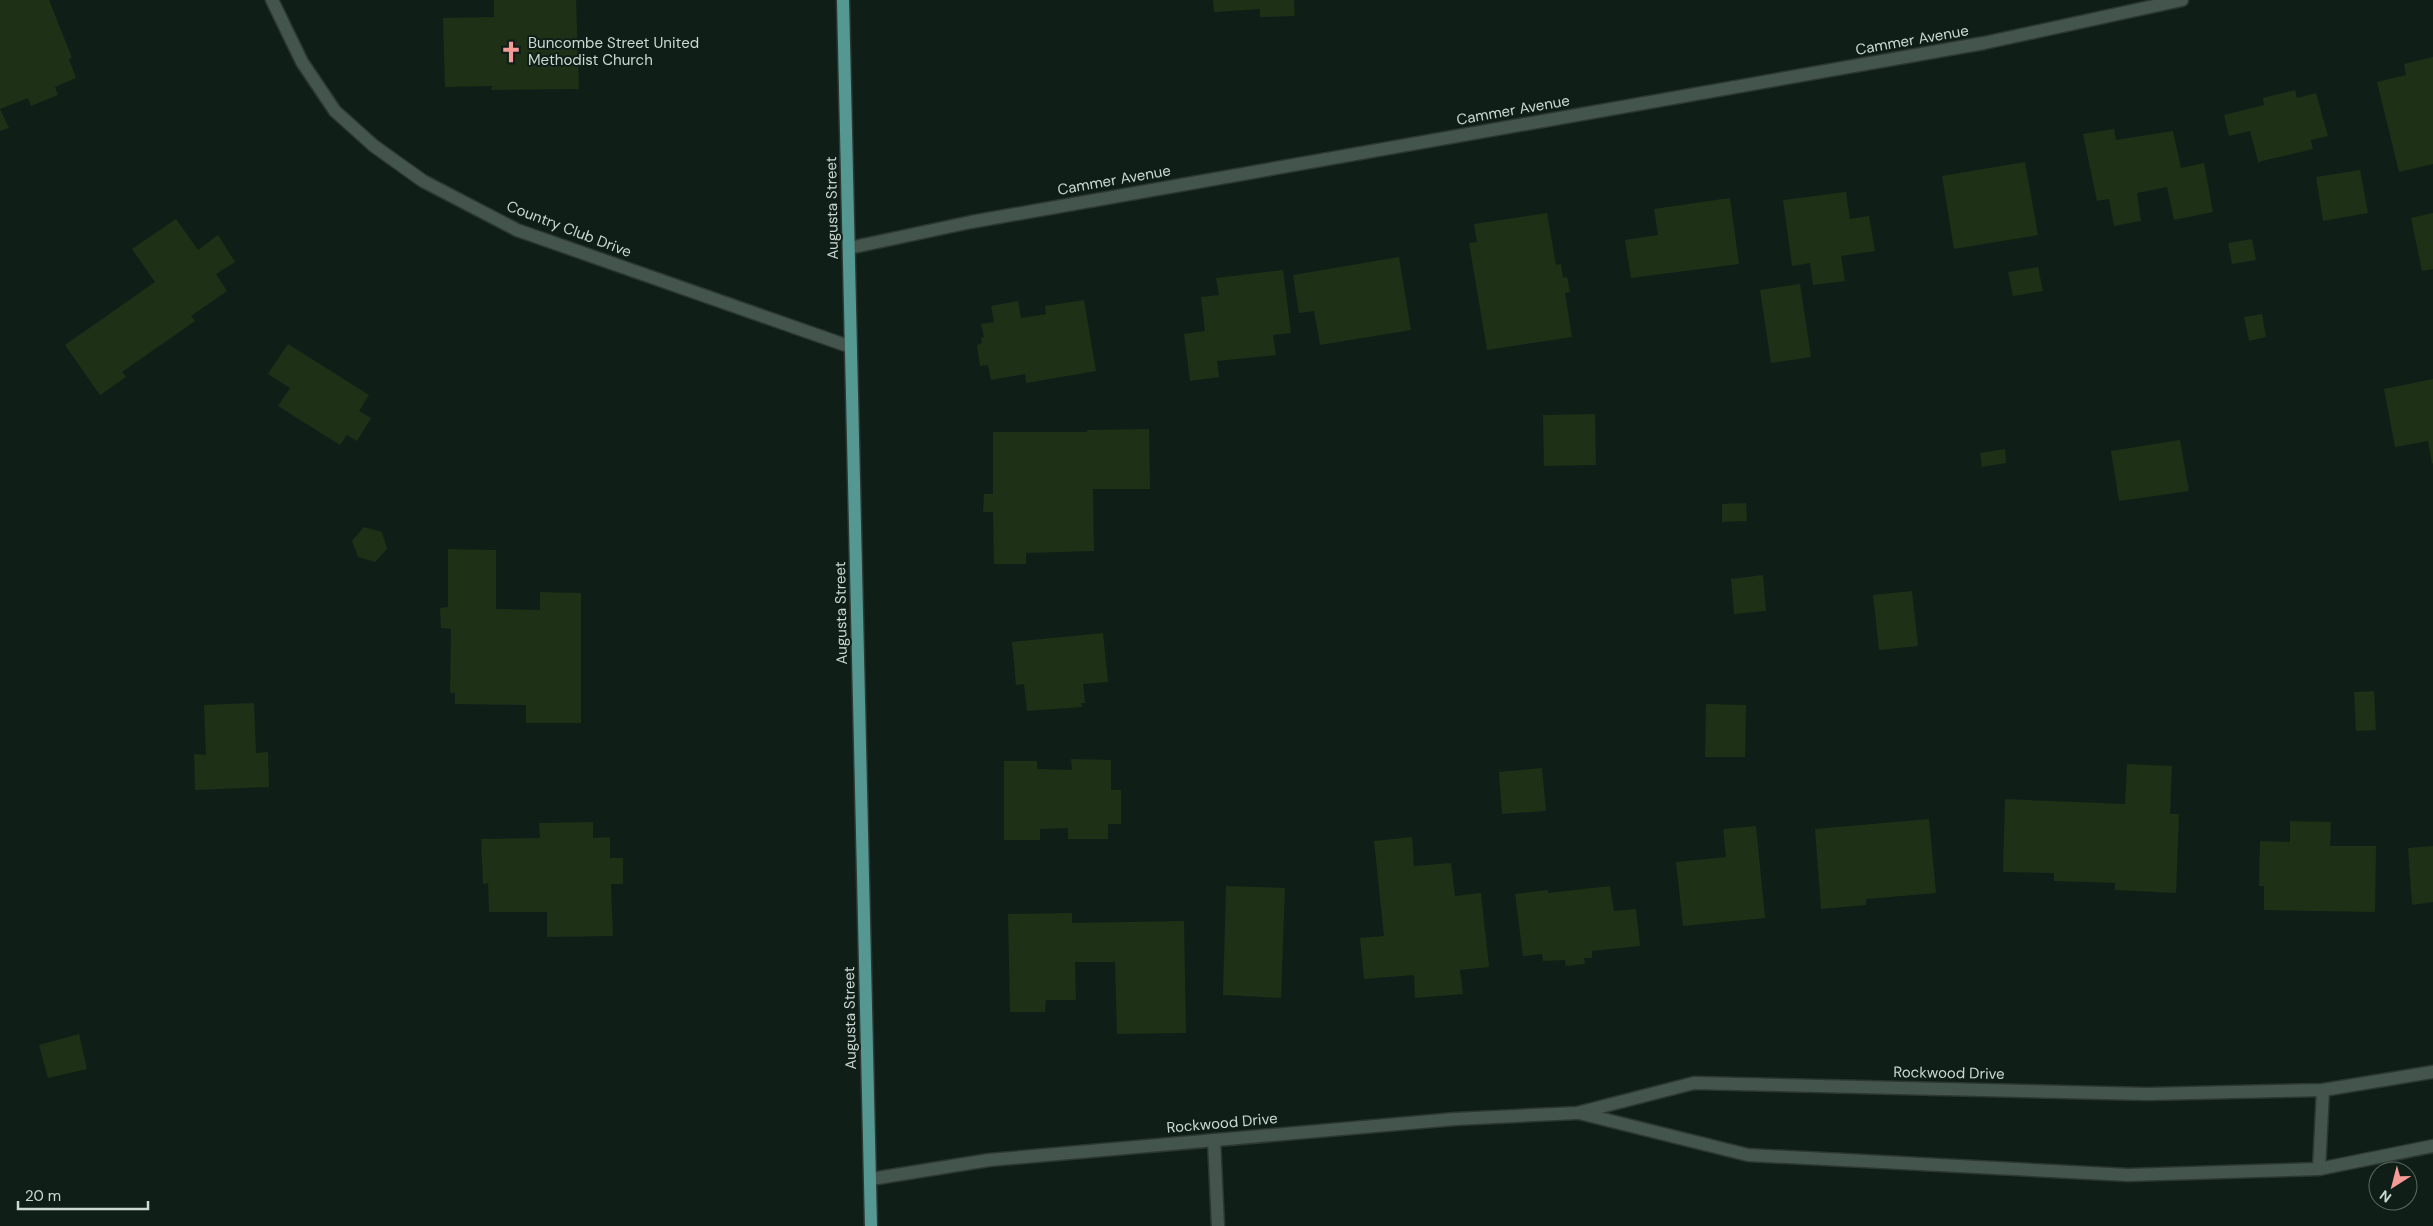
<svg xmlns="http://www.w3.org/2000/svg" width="2433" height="1226" viewBox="0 0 2433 1226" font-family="'DM Sans',sans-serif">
	<rect width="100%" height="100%" fill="#0f1f18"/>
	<g fill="#1e3016">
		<polygon points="0,0 49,0 72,58 69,59 76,78 55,87 58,95 31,106 28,98 0,109 9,128 0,131"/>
		<polygon points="494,0 576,0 579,89 491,90 492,86 445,87 443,18 494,17"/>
		<polygon points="1213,0 1294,0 1295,16 1260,17 1260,9 1214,12"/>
		<polygon points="2433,57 2433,164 2399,172 2377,82 2406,75 2404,64"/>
		<polygon points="2295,90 2297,98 2316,93 2328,136 2311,140 2313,149 2258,162 2250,131 2229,136 2224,115 2264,105 2263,98"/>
		<polygon points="2114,129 2116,140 2173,131 2181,168 2204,163 2213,212 2174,220 2167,187 2137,193 2141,221 2114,226 2109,199 2097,201 2083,134"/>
		<polygon points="2025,162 2038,235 1954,249 1942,176"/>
		<polygon points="2360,170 2368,213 2323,221 2316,177"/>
		<polygon points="1846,192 1850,219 1869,216 1875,251 1841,256 1845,281 1813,285 1810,263 1792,266 1783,200"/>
		<polygon points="1730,198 1739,264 1631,278 1625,240 1658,235 1654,209"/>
		<polygon points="1547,213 1556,265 1561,264 1563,278 1567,277 1570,292 1565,293 1572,337 1487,350 1469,243 1477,242 1474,224"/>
		<polygon points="2433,213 2433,269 2422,271 2411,218"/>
		<polygon points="176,219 198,250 218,235 235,262 216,274 227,291 191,316 195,321 122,372 126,377 100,395 65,345 155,282 132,249"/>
		<polygon points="2252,239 2256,260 2232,264 2228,243"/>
		<polygon points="1399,257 1411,330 1320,345 1314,311 1299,313 1293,275"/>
		<polygon points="2038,267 2043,291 2013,296 2008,272"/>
		<polygon points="1283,270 1291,333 1273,335 1276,355 1217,361 1219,377 1190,381 1184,334 1205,331 1201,297 1219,295 1216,278"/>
		<polygon points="1800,284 1811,357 1771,363 1760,290"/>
		<polygon points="1084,300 1096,371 1026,383 1025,374 991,380 988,365 980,366 977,345 982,343 981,338 984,337 981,324 994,322 991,306 1018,301 1021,318 1046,314 1045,306"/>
		<polygon points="2262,314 2266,337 2249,341 2244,317"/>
		<polygon points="288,344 369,395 359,411 371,418 357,441 347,435 340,445 278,406 290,388 268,374"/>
		<polygon points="2433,379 2433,463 2432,464 2428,441 2395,447 2384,389"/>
		<polygon points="1595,414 1596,465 1544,466 1543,415"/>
		<polygon points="1149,429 1150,489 1093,489 1094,551 1026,553 1026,564 994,564 993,512 983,512 984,494 993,494 993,432 1087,432 1087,430"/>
		<polygon points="2180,440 2189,491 2119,501 2111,451"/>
		<polygon points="2005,449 2006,463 1982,467 1980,453"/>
		<polygon points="1746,503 1747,521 1722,522 1722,504"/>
		<polygon points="364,527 382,532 387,549 375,562 358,557 352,541"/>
		<polygon points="448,549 496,550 496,609 540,610 540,592 581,593 581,723 526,723 526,705 455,704 455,693 450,693 451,629 441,628 440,608 448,607"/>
		<polygon points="1763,575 1766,611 1734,614 1731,579"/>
		<polygon points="1912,591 1918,646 1879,650 1873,595"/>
		<polygon points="1103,633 1108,682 1083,684 1085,703 1081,703 1082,707 1027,711 1024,684 1016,685 1012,642"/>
		<polygon points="2374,691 2376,730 2356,731 2354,692"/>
		<polygon points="254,703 256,753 268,752 269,787 195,790 194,754 206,755 204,705"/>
		<polygon points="1706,704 1746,705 1745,757 1705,757"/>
		<polygon points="1071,759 1111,760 1111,790 1121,790 1121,824 1108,824 1108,839 1068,839 1068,828 1040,829 1040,840 1004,840 1004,761 1037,761 1037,769 1072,770"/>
		<polygon points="2127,764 2172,766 2170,814 2179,814 2176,893 2115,890 2115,883 2054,881 2054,873 2003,872 2005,799 2125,804"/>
		<polygon points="1542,768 1546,811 1502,814 1499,772"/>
		<polygon points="1929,819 1936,893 1866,899 1866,905 1821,909 1815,829"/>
		<polygon points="2290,821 2331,822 2330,846 2376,846 2375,912 2264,910 2264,886 2259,886 2260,841 2290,842"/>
		<polygon points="593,822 593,838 610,837 610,858 623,858 623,884 611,884 613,936 547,937 547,912 489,912 488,883 483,884 481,839 540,838 539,823"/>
		<polygon points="1756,826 1765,918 1683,926 1676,862 1726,857 1723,829"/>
		<polygon points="1412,837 1414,866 1451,863 1455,896 1481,893 1489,967 1460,970 1463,994 1415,998 1414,975 1364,979 1360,938 1384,936 1374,841"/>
		<polygon points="2433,846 2433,902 2412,905 2408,848"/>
		<polygon points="1226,886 1285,888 1281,998 1223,995"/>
		<polygon points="1610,886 1614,911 1636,909 1640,946 1592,951 1592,958 1584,958 1585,964 1566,966 1565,960 1543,961 1542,954 1523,956 1515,894 1548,890 1548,893"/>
		<polygon points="1072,913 1072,923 1184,921 1186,1033 1117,1034 1115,962 1075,962 1076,1000 1046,1000 1045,1012 1010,1012 1008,914"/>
		<polygon points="79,1034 87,1069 48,1078 39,1045"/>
	</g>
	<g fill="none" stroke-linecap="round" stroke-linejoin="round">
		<g stroke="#2d3732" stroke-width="15">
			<g id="minor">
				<polyline points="272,0 302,62 335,111 374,146 423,181 517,230 851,347"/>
				<polyline points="849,248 971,222 1984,43 2182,0"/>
				<polyline points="1579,1113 1748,1155 2128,1175 2319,1169 2433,1146"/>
				<polyline points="1214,1140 1218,1226"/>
				<polyline points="2319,1169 2323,1090"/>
				<polyline points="871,1179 989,1160 1455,1119 1577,1113 1694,1083 2147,1094 2323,1090 2433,1072"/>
			</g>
		</g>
		<g stroke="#2d3732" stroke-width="15">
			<polyline id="major" points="843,0 871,1226"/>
		</g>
		<use href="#minor" stroke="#43554c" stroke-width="12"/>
		<use href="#major" stroke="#559892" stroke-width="12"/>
	</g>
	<defs>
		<g id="church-bare" transform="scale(1.725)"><path d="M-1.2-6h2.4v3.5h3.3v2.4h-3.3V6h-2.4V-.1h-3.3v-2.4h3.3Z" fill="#f59b97" stroke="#0f1f18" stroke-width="2.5" paint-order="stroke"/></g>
	</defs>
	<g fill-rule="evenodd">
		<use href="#church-bare" x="511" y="52"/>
	</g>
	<g text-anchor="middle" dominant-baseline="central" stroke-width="4" stroke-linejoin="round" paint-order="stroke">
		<g font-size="15" fill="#cdd8d3" stroke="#0f1f18">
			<text transform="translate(1912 40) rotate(-10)">Cammer Avenue</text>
			<text transform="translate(1513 110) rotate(-10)">Cammer Avenue</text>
			<text transform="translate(1114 180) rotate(-10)">Cammer Avenue</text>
			<text transform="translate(832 208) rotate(-91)">Augusta Street</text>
			<text transform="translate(569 229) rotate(21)">Country Club Drive</text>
			<text transform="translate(841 613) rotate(-91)">Augusta Street</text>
			<text transform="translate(850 1018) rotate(-91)">Augusta Street</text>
			<text transform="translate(1949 1073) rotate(1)">Rockwood Drive</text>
			<text transform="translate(1222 1123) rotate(-5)">Rockwood Drive</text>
		</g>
		<g font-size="15" fill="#cdd8d3" stroke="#0f1f18" text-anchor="start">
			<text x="528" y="43">Buncombe Street United<tspan x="528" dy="17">Methodist Church</tspan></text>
		</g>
	</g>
	<g transform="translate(2393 1186) rotate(216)"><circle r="24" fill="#0f1f18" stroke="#5b6963"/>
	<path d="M0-4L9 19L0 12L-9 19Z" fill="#f59b97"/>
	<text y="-8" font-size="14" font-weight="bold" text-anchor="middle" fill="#cdd8d3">N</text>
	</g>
	<path d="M18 1201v8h130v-8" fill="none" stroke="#cdd8d3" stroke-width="2.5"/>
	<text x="25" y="1201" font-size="15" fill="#cdd8d3" stroke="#0f1f18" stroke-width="4" paint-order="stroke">20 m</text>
</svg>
